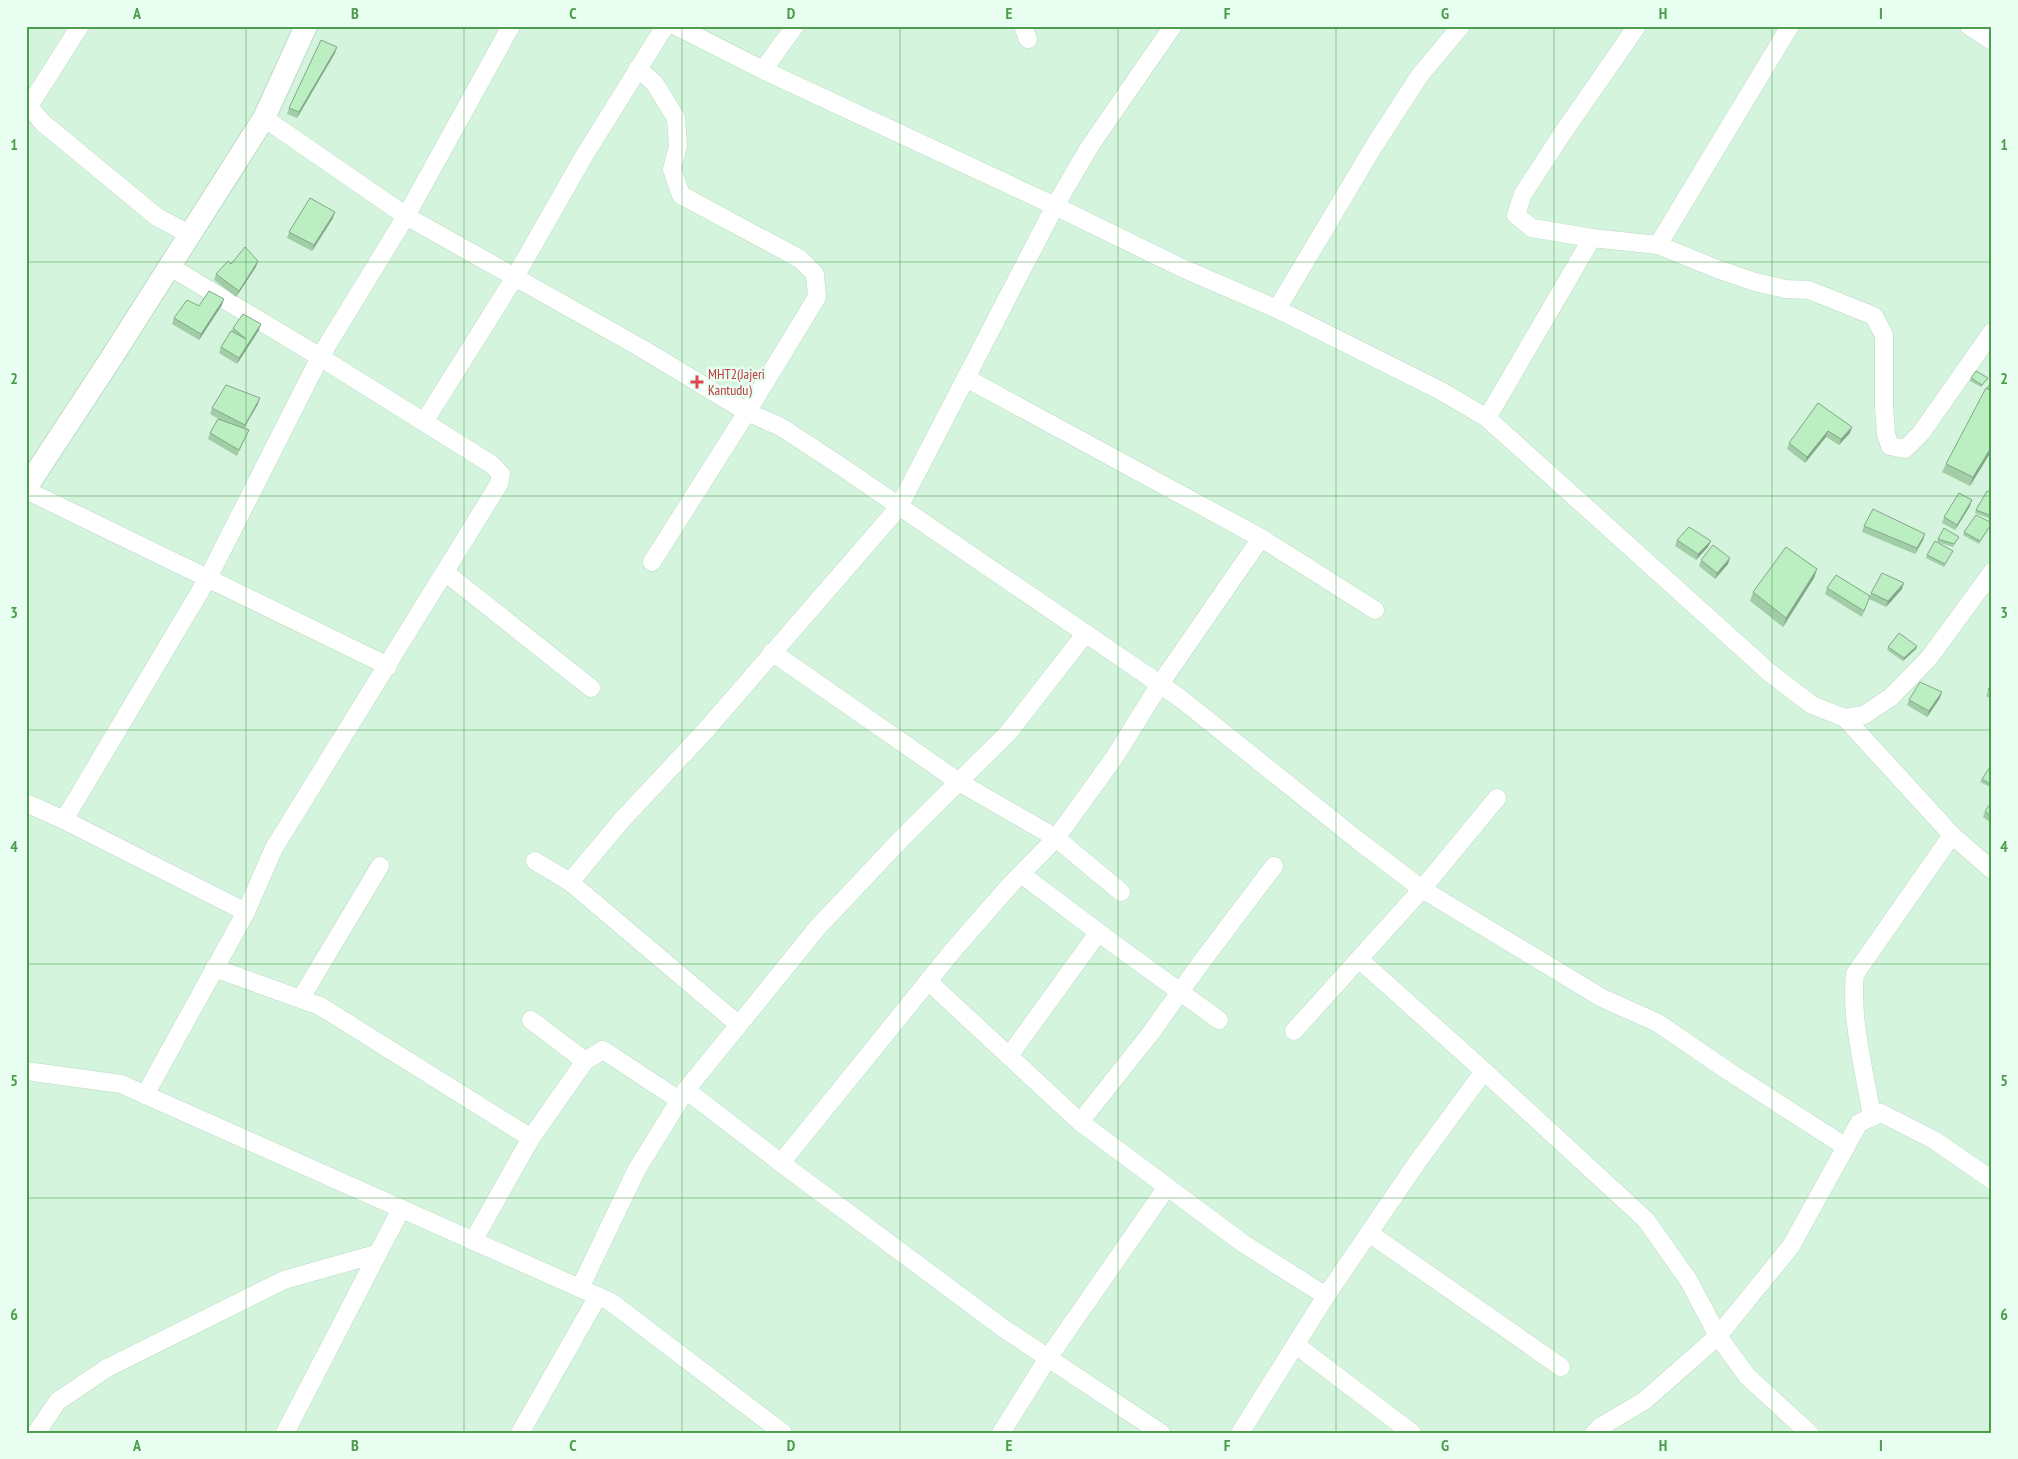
<svg xmlns="http://www.w3.org/2000/svg" width="2018" height="1459" viewBox="0 0 2018 1459" font-family="'PT Sans Narrow',sans-serif">
	<rect width="100%" height="100%" fill="#e2fbeb"/>
	<rect fill="#d4f4de" x="26" y="26" width="1966" height="1407"/>
	<g fill="none" stroke-linecap="round" stroke-linejoin="round">
		<g stroke="#bcdbc3" stroke-width="19">
			<g id="minor">
				<polyline points="676,26 763,70 1055,206 1182,268 1277,309 1441,391 1487,418 1770,673 1812,705 1845,718 1952,835 1992,870"/>
				<polyline points="1023,26 1028,39"/>
				<polyline points="1637,26 1560,137 1523,194 1516,215 1532,228 1592,238 1658,245 1717,269 1755,282 1785,289 1809,290 1874,316 1884,335 1884,407 1886,434 1890,446 1905,449 1921,433 1992,332"/>
				<polyline points="1969,26 1992,41"/>
				<polyline points="638,68 655,84 676,118 678,146 672,169 681,195 800,259 815,274 817,297 747,412 652,562"/>
				<polyline points="763,70 795,26"/>
				<polyline points="26,103 43,123 157,217 189,234"/>
				<polyline points="26,111 80,26"/>
				<polyline points="264,118 406,216 641,348 747,412 781,427 839,465 1180,698 1360,842 1422,889 1602,998 1658,1023 1731,1073 1846,1147"/>
				<polyline points="1658,245 1790,26"/>
				<polyline points="1277,309 1374,146 1420,75 1461,26"/>
				<polyline points="966,378 1261,538 1375,610"/>
				<polyline points="1487,418 1592,238"/>
				<polyline points="424,422 515,277 584,156 665,26"/>
				<polyline points="26,490 388,666"/>
				<polyline points="446,573 591,688"/>
				<polyline points="772,652 959,782 1056,838 1121,892"/>
				<polyline points="1845,718 1864,715 1891,697 1929,658 1992,572"/>
				<polyline points="26,803 64,820 246,912"/>
				<polyline points="64,820 208,578 320,357 406,216 511,26"/>
				<polyline points="535,861 570,882 738,1024"/>
				<polyline points="1021,874 1110,941 1219,1020"/>
				<polyline points="570,882 621,821 706,730 899,507 1055,206 1090,146 1173,26"/>
				<polyline points="1360,960 1484,1071 1646,1220 1689,1281 1718,1336 1747,1376 1809,1433"/>
				<polyline points="214,968 320,1006 531,1138"/>
				<polyline points="928,981 1080,1122 1244,1244 1326,1296"/>
				<polyline points="301,998 380,866"/>
				<polyline points="531,1020 585,1061"/>
				<polyline points="1294,1031 1422,889 1497,798"/>
				<polyline points="1009,1056 1098,933"/>
				<polyline points="26,1071 121,1084 611,1302 783,1433"/>
				<polyline points="686,1090 781,1163 1003,1328 1161,1433"/>
				<polyline points="145,1095 246,912 274,848 499,484 501,474 491,464 320,357 169,266"/>
				<path d="M 1872,1117 C 1865,1073 1850,1018 1855,974 L 1952,835"/>
				<polyline points="1080,1122 1150,1034 1200,964 1274,866"/>
				<polyline points="781,1163 955,948 1012,883 1056,838 1114,758 1160,684 1261,538"/>
				<polyline points="1369,1233 1561,1367"/>
				<polyline points="473,1241 531,1138 585,1061 603,1050 679,1100"/>
				<polyline points="580,1288 637,1169 686,1090 818,927 904,836 1008,733 1086,633"/>
				<polyline points="1296,1345 1412,1433"/>
				<polyline points="36,1433 58,1401 107,1368 284,1280 376,1254"/>
				<polyline points="285,1433 401,1209"/>
				<polyline points="520,1433 598,1296"/>
				<polyline points="1001,1433 1048,1358 1167,1187"/>
				<polyline points="1240,1433 1326,1296 1416,1164 1484,1071"/>
				<polyline points="1594,1433 1600,1427 1644,1401 1718,1336 1791,1246 1859,1123 1881,1113 1934,1140 1992,1180"/>
			</g>
		</g>
		<g stroke="#bcdbc3" stroke-width="24">
			<polyline id="tertiary" points="26,488 110,360 264,118 306,26"/>
		</g>
		<use href="#minor" stroke="#fff" stroke-width="18"/>
		<use href="#tertiary" stroke="#fff" stroke-width="22"/>
	</g>
	<g fill="#a1cea7">
		<polygon points="337,47 335,53 297,118 287,114 289,108"/>
		<polygon points="333,218 312,251 287,238 289,232"/>
		<polygon points="231,264 256,267 236,297 214,280 216,274"/>
		<polygon points="222,305 199,340 172,324 174,318 199,306"/>
		<polygon points="233,328 259,330 237,364 219,353 221,347"/>
		<polygon points="1971,378 1988,378 1986,381 1981,387 1970,381"/>
		<polygon points="1987,388 1992,450 1970,486 1942,472 1946,464"/>
		<polygon points="1818,403 1850,433 1839,445 1826,437 1805,463 1787,449 1789,443"/>
		<polygon points="258,404 244,428 249,430 237,456 208,439 210,433 220,420 210,414 212,408"/>
		<polygon points="1992,493 1992,519 1991,519 1975,513 1976,510"/>
		<polygon points="1970,506 1955,530 1942,523 1944,517"/>
		<polygon points="1864,526 1925,534 1923,540 1915,554 1862,532"/>
		<polygon points="1990,526 1979,544 1963,535 1964,532"/>
		<polygon points="1959,537 1953,547 1937,542 1938,539"/>
		<polygon points="1677,540 1711,541 1708,547 1696,560 1675,546"/>
		<polygon points="1953,551 1944,567 1926,558 1927,555"/>
		<polygon points="1701,560 1728,564 1715,579 1699,566"/>
		<polygon points="1817,569 1814,578 1783,627 1750,601 1753,592"/>
		<polygon points="1827,588 1870,596 1862,617 1825,594"/>
		<polygon points="1902,589 1886,607 1869,599 1871,593"/>
		<polygon points="1917,646 1916,649 1903,661 1887,650 1888,647"/>
		<polygon points="1992,682 1992,699 1986,696"/>
		<polygon points="1940,698 1927,717 1907,705 1909,700"/>
		<polygon points="1992,768 1992,788 1980,782 1982,779"/>
		<polygon points="1992,803 1992,824 1983,817 1985,811"/>
	</g>
	<g fill="#83a788">
		<polygon points="337,47 335,53 297,118 299,112"/>
		<polygon points="335,212 333,218 312,251 314,245"/>
		<polygon points="258,261 256,267 236,297 239,291"/>
		<polygon points="224,299 222,305 199,340 201,334"/>
		<polygon points="261,324 259,330 237,364 239,358"/>
		<polygon points="260,398 258,404 242,431 245,425"/>
		<polygon points="1852,427 1850,433 1839,445 1841,439"/>
		<polygon points="1828,431 1826,437 1805,463 1807,457"/>
		<polygon points="1992,446 1992,450 1970,486 1973,477"/>
		<polygon points="1972,500 1970,506 1955,530 1957,525"/>
		<polygon points="1925,534 1923,540 1915,554 1917,548"/>
		<polygon points="1711,541 1708,547 1696,560 1698,554"/>
		<polygon points="1730,558 1728,564 1715,579 1717,573"/>
		<polygon points="1817,569 1814,578 1783,627 1786,618"/>
		<polygon points="1904,583 1902,589 1886,607 1888,601"/>
		<polygon points="1917,646 1916,649 1903,661 1904,658"/>
		<polygon points="1942,692 1940,698 1927,717 1929,711"/>
	</g>
	<g fill="#bbefc2" stroke="#83a788">
		<polygon points="321,40 337,47 299,112 289,108"/>
		<polygon points="310,198 335,212 314,245 289,232"/>
		<polygon points="245,247 258,261 239,291 216,274 228,261 231,264"/>
		<polygon points="209,291 224,299 201,334 174,318 187,300 199,306"/>
		<polygon points="243,314 261,324 239,358 221,347 231,331 246,339 233,328"/>
		<polygon points="1976,371 1988,378 1982,385 1971,378"/>
		<polygon points="1992,382 1992,391 1987,388"/>
		<polygon points="226,385 260,398 245,425 212,408"/>
		<polygon points="1986,388 1992,391 1992,446 1973,477 1946,464"/>
		<polygon points="1818,403 1852,427 1841,439 1828,431 1807,457 1789,443"/>
		<polygon points="218,419 249,430 239,450 210,433"/>
		<polygon points="1987,491 1992,493 1992,516 1976,510"/>
		<polygon points="1959,493 1972,500 1957,525 1944,517"/>
		<polygon points="1873,509 1925,534 1917,548 1864,526"/>
		<polygon points="1976,515 1992,523 1980,541 1964,532"/>
		<polygon points="1689,527 1711,541 1698,554 1677,540"/>
		<polygon points="1944,528 1959,537 1954,544 1938,539"/>
		<polygon points="1935,541 1953,551 1945,564 1927,555"/>
		<polygon points="1713,545 1730,558 1717,573 1701,560"/>
		<polygon points="1786,547 1817,569 1786,618 1753,592"/>
		<polygon points="1882,573 1904,583 1888,601 1871,593"/>
		<polygon points="1836,575 1870,596 1864,611 1827,588"/>
		<polygon points="1899,633 1917,646 1904,658 1888,647"/>
		<polygon points="1920,682 1942,692 1929,711 1909,700"/>
		<polygon points="1992,682 1992,692 1988,690"/>
		<polygon points="1990,767 1992,768 1992,785 1982,779"/>
		<polygon points="1991,803 1992,803 1992,817 1985,811"/>
	</g>
	<path fill="none" stroke="#4e9d4e" stroke-width="1" stroke-opacity="0.55" d="M 246,26 L 246,1433M 464,26 L 464,1433M 682,26 L 682,1433M 900,26 L 900,1433M 1118,26 L 1118,1433M 1336,26 L 1336,1433M 1554,26 L 1554,1433M 1772,26 L 1772,1433M 26,262 L 1992,262M 26,496 L 1992,496M 26,730 L 1992,730M 26,964 L 1992,964M 26,1198 L 1992,1198"/>
	<path fill="#e0444e" stroke="#e8fef0" stroke-width="2" d="M694.5 374.5h5v5h5v5h-5v5h-5v-5h-5v-5h5z"/>
	<g text-anchor="middle" dominant-baseline="central" stroke-width="5" stroke-linejoin="round" paint-order="stroke">
		<g font-size="14" fill="#be3a42" stroke="#e8fef0" text-anchor="start">
			<text x="708" y="374">MHT2(Jajeri<tspan x="708" dy="16">Kantudu)</tspan></text>
		</g>
	</g>
	<rect width="2018" height="1459" fill="none" stroke="#e8fef0" stroke-width="55"/>
	<rect x="28" y="28" width="1962" height="1404" fill="none" stroke="#4e9d4e" stroke-width="2"/>
	<g font-size="16" text-anchor="middle" font-weight="bold" fill="#4e9d4e">
		<text x="137" y="19">A</text>
		<text x="355" y="19">B</text>
		<text x="573" y="19">C</text>
		<text x="791" y="19">D</text>
		<text x="1009" y="19">E</text>
		<text x="1227" y="19">F</text>
		<text x="1445" y="19">G</text>
		<text x="1663" y="19">H</text>
		<text x="1881" y="19">I</text>
		<text x="14" y="150">1</text>
		<text x="2004" y="150">1</text>
		<text x="14" y="384">2</text>
		<text x="2004" y="384">2</text>
		<text x="14" y="618">3</text>
		<text x="2004" y="618">3</text>
		<text x="14" y="852">4</text>
		<text x="2004" y="852">4</text>
		<text x="14" y="1086">5</text>
		<text x="2004" y="1086">5</text>
		<text x="14" y="1320">6</text>
		<text x="2004" y="1320">6</text>
		<text x="137" y="1451">A</text>
		<text x="355" y="1451">B</text>
		<text x="573" y="1451">C</text>
		<text x="791" y="1451">D</text>
		<text x="1009" y="1451">E</text>
		<text x="1227" y="1451">F</text>
		<text x="1445" y="1451">G</text>
		<text x="1663" y="1451">H</text>
		<text x="1881" y="1451">I</text>
	</g>
</svg>
